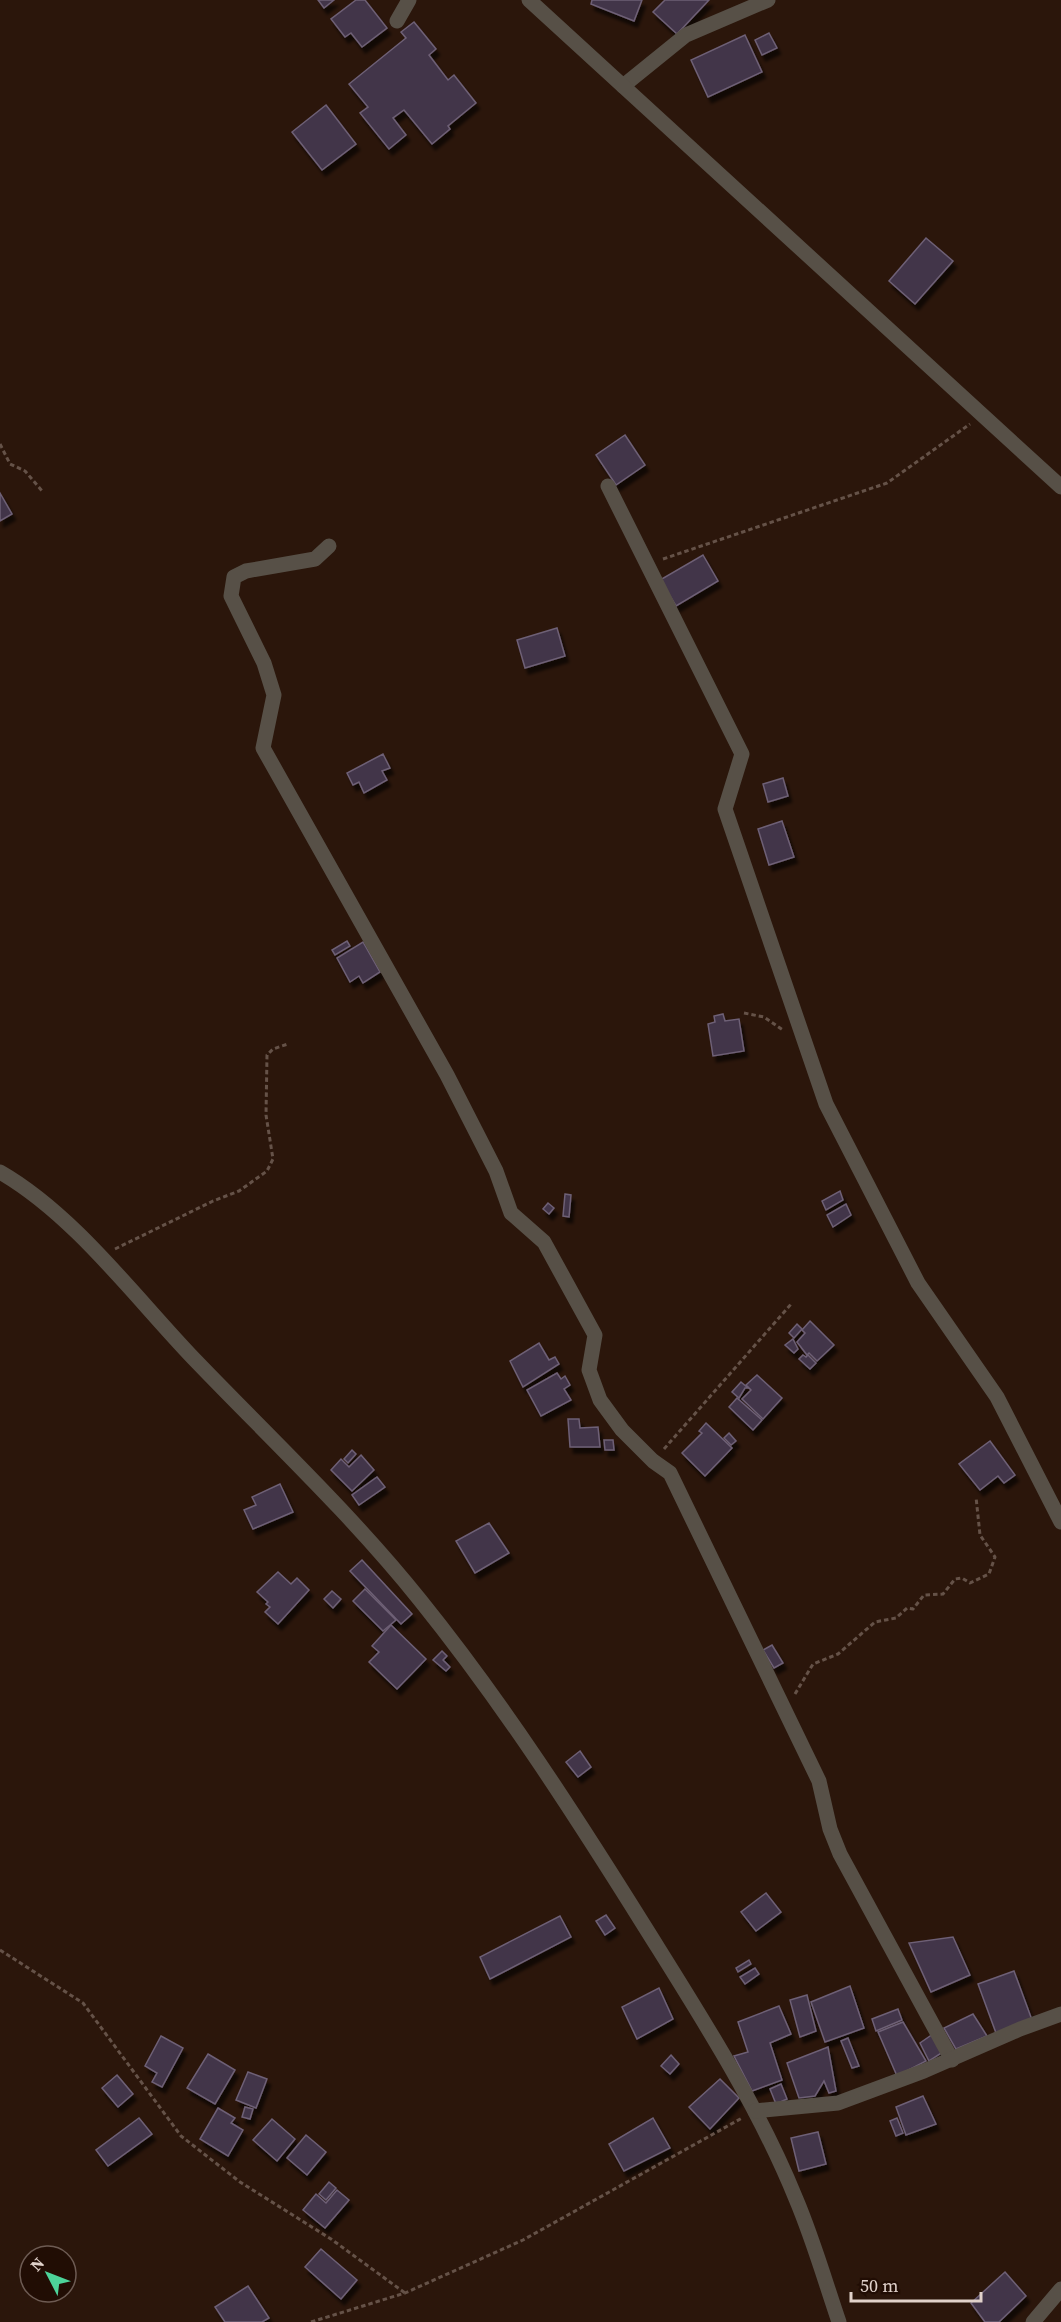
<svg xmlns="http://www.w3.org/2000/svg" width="1061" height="2322" viewBox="0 0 1061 2322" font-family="'Source Serif 4',serif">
	<defs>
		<filter id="shadow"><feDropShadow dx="3.5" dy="6" stdDeviation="1.5" flood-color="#0009"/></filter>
	</defs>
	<rect width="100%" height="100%" fill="#2b160b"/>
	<g fill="#423549" stroke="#6e6076" stroke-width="1.5" filter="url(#shadow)">
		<polygon points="318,0 334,0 324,8"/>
		<polygon points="356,0 365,0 387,28 362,47 351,33 345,37 331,19"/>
		<polygon points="592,0 642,0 634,21 591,4"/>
		<polygon points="665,0 709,0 677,34 653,12"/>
		<polygon points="414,22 436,49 429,55 448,80 454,75 476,103 448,126 450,129 432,144 404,110 393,118 406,135 389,149 360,113 368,107 349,84 406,38 401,32"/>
		<polygon points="769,33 777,48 762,55 755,40"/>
		<polygon points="745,35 762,72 708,97 691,60"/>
		<polygon points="326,105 356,144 322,170 292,132"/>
		<polygon points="926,238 953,261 915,304 889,281"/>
		<polygon points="625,435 645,465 616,485 596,455"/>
		<polygon points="0,493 12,514 0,521"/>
		<polygon points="703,555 718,581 676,606 660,580"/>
		<polygon points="557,628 565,656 525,668 517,640"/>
		<polygon points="383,754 390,768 382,771 387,780 364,793 359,782 353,785 347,773"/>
		<polygon points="783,778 788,796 768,802 763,784"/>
		<polygon points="782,821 794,857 769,865 758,829"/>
		<polygon points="347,941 350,946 335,955 332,950"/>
		<polygon points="363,942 380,972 363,983 359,976 350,982 337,958"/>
		<polygon points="723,1014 725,1021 739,1019 744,1051 713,1056 708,1024 715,1022 714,1016"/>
		<polygon points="840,1191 843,1200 826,1210 822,1201"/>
		<polygon points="565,1194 571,1195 569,1217 563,1216"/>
		<polygon points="548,1203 554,1208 549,1214 543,1209"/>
		<polygon points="846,1204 851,1215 833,1227 827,1215"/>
		<polygon points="810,1321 834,1345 817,1361 809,1353 807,1355 797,1342 805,1333 802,1330"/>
		<polygon points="797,1324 802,1329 794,1338 789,1333"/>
		<polygon points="793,1339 798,1349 794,1353 785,1345"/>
		<polygon points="539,1343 549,1360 555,1357 559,1364 523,1387 510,1361"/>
		<polygon points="803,1355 806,1357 808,1355 816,1363 810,1369 799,1359"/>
		<polygon points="557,1373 561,1379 565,1376 570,1385 564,1389 571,1400 541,1416 527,1390"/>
		<polygon points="757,1375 782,1398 763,1419 742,1399 751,1390 746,1385"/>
		<polygon points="741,1382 748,1388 745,1388 739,1398 732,1392"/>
		<polygon points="737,1398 762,1420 753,1430 729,1407"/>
		<polygon points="568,1419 579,1419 580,1428 598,1427 600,1447 570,1447"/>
		<polygon points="706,1423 732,1448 705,1476 682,1453 702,1433 699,1431"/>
		<polygon points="729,1433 736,1441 731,1445 724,1438"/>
		<polygon points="604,1440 613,1440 614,1450 605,1450"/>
		<polygon points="990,1441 1015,1475 1004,1483 998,1476 980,1490 959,1464"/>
		<polygon points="352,1450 356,1454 348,1463 344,1459"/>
		<polygon points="361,1455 374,1470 352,1491 331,1470 341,1459 349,1467"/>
		<polygon points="377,1477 385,1487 359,1505 352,1495"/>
		<polygon points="280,1484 293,1512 253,1529 244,1510 256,1505 252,1497"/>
		<polygon points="489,1523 509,1553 475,1573 456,1541"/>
		<polygon points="362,1560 412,1614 401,1624 350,1571"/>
		<polygon points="278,1572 291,1584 297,1578 309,1590 278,1624 265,1612 270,1607 266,1604 268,1602 257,1592"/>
		<polygon points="365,1589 396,1620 383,1631 353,1601"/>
		<polygon points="332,1591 341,1599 333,1608 324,1599"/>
		<polygon points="391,1625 426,1659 397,1689 369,1662 379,1652 372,1646"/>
		<polygon points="772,1645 783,1663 774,1668 763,1650"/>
		<polygon points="442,1651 447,1656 443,1660 450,1667 446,1671 433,1660"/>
		<polygon points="580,1751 591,1767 578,1777 566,1762"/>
		<polygon points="766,1893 781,1912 756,1931 741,1912"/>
		<polygon points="606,1915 615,1928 605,1935 596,1921"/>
		<polygon points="560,1916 571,1937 490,1979 480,1957"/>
		<polygon points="953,1937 970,1975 931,1992 909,1943"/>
		<polygon points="749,1960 751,1964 738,1972 736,1968"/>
		<polygon points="755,1968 759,1974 745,1984 740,1977"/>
		<polygon points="1014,1971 1032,2020 996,2033 978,1984"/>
		<polygon points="850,1986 864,2028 825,2042 811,2002"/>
		<polygon points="659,1988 673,2019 637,2039 622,2007"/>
		<polygon points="807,1995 816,2031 800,2037 790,2000"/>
		<polygon points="779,2006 791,2034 770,2043 782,2080 752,2091 734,2056 748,2052 738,2022"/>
		<polygon points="898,2009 902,2020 876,2031 872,2019"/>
		<polygon points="973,2014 987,2036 956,2049 944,2028"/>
		<polygon points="903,2022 926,2061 897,2076 878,2032"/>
		<polygon points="933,2034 943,2052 929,2061 920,2043"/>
		<polygon points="161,2036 183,2048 162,2087 152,2082 157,2073 145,2066"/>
		<polygon points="848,2038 859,2066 852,2068 841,2041"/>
		<polygon points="828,2047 836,2091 829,2093 824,2081 815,2096 799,2098 787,2063"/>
		<polygon points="208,2054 235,2070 215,2104 187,2088"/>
		<polygon points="671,2055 679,2064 670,2074 661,2066"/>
		<polygon points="248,2072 267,2079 256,2108 236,2100"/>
		<polygon points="117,2075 133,2094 118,2107 102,2088"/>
		<polygon points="720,2079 739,2098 710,2129 689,2107"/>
		<polygon points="781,2084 787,2099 776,2104 770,2089"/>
		<polygon points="923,2096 936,2124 906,2135 896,2107"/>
		<polygon points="245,2107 253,2109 250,2119 242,2117"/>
		<polygon points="218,2108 235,2118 231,2123 243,2130 228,2156 200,2139"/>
		<polygon points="139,2118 152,2134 108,2166 96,2150"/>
		<polygon points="653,2118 670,2148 624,2171 609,2144"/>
		<polygon points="897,2118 903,2133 896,2136 890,2121"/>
		<polygon points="272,2119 295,2139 277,2161 253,2140"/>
		<polygon points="818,2132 826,2164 799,2171 791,2138"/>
		<polygon points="306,2135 326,2152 307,2175 287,2158"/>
		<polygon points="329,2182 336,2188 326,2200 319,2194"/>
		<polygon points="337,2190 349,2200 325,2228 303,2210 316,2194 326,2203"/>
		<polygon points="321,2249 357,2280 341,2299 305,2267"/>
		<polygon points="1005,2272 1026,2296 999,2322 985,2322 971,2303"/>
		<polygon points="248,2286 269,2318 262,2322 225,2322 215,2307"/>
	</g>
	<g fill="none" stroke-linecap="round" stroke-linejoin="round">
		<g stroke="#655248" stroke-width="3" stroke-dasharray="4.5 3" stroke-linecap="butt">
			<polyline points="0,444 10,464 25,471 43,492"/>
			<polyline points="663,559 887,483 970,424"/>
			<polyline points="744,1013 764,1017 783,1030"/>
			<polyline points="115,1249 213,1201 239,1191 267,1171 273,1159 266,1115 267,1055 273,1049 288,1044"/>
			<polyline points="664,1449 792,1303"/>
			<polyline points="795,1694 813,1664 838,1654 875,1622 896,1618 907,1608 913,1609 924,1595 943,1594 955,1579 962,1578 970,1583 989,1574 995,1557 980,1535 976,1497"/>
			<polyline points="0,1950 83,2003 181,2136 240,2182 331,2239 405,2293"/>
			<polyline points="311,2322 405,2293 523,2240 742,2118"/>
		</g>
		<g stroke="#575047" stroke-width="15">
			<polyline points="397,21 409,0"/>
			<polyline points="623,86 686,35 768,0"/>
			<polyline points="608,486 742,754 725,809 826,1104 918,1283 997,1397 1061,1522"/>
			<polyline points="329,546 315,559 246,571 234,577 231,596 264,663 274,695 263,748 447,1075 496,1171 511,1213 544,1242 595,1335 589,1370 600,1400 622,1430 653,1461 670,1473 819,1781 830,1829 840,1854 952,2060"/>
			<path d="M 0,1172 C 75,1215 137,1300 197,1362 C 272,1440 352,1515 420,1600 C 503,1703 575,1815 645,1927 C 700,2015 757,2103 796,2199 C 813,2239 825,2281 839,2322"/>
			<polyline points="755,2111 838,2103 924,2071 1020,2029 1061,2014"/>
		</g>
		<g stroke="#575047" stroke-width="15">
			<polyline points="529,0 1061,487"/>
			<polyline points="1033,2322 1061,2289"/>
		</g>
	</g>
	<g transform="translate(48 2274) rotate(312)"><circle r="28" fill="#210d04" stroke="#6d5b53" stroke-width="1.5"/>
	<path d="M0-4.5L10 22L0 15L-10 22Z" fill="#4dd39a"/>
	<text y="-9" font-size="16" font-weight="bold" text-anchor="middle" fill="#e0d1ca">N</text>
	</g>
	<path d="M851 2292v9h130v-9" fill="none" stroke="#e0d1ca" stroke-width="3"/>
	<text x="860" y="2292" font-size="18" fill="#e0d1ca" stroke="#210d04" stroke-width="4.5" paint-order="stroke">50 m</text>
</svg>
